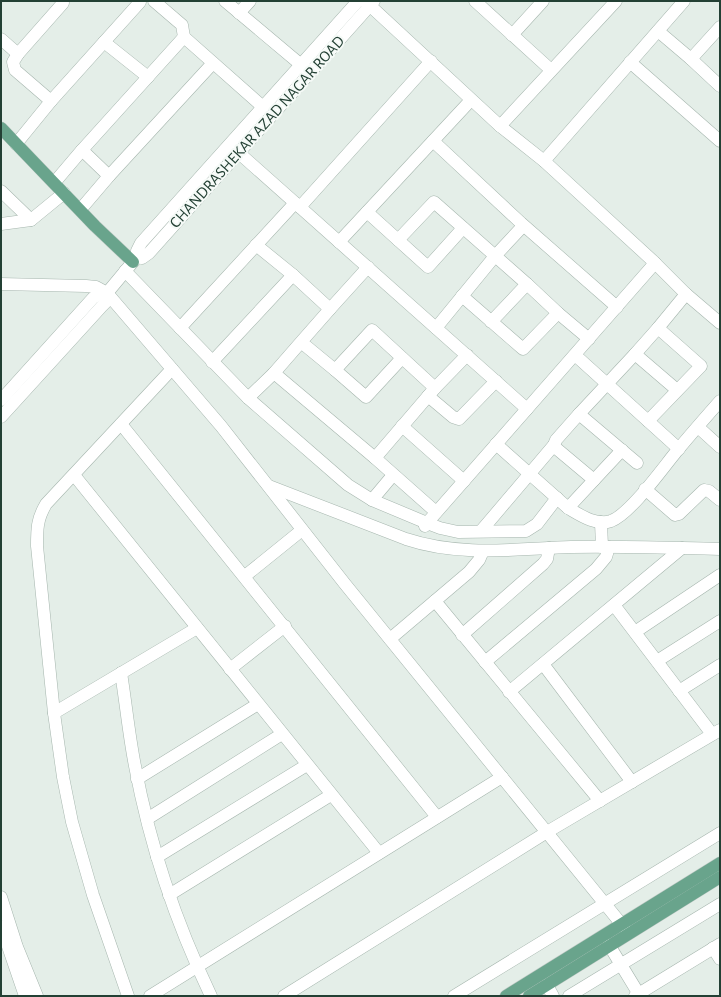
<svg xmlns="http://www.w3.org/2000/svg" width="721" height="997" viewBox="0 0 721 997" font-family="'Alegreya Sans',sans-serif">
	<rect width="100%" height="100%" fill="#e4eee8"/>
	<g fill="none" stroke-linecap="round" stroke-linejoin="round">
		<g stroke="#a6b6ae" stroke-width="13">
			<g id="minor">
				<polyline points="154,1 182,25 184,37"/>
				<polyline points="225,1 306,69"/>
				<polyline points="365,1 500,126 544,161 653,261 686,294 720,323"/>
				<polyline points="475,1 551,70"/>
				<polyline points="239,13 250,1"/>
				<polyline points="658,31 691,59 720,27"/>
				<polyline points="512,35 543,1"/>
				<polyline points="1,39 18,54 63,3"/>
				<polyline points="104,42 148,77"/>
				<polyline points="18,54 13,62 15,70 51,101"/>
				<polyline points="691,59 720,86"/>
				<polyline points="630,62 720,141"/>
				<polyline points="213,63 109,176 82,150 184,37 263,107"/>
				<polyline points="500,126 616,1"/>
				<polyline points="433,141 521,223 617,307"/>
				<polyline points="16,144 51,101 140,2"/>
				<polyline points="230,145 527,409"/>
				<polyline points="544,161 684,1"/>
				<polyline points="54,183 82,150"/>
				<polyline points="1,191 31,220"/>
				<polyline points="300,207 431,61"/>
				<polyline points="80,210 109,176"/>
				<polyline points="367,212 398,240 434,202 527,284"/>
				<polyline points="1,224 31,220 64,193"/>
				<polyline points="398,240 428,267 463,228"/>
				<polyline points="339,242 471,100"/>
				<polyline points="256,245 293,275 330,309 368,267"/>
				<polyline points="137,257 142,258 149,253 374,1"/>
				<polyline points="125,271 248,398 348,485 372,500 427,523 655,263"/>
				<polyline points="1,284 86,286 96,287 107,293 221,426 345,584 627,931"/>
				<polyline points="107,293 137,257 137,251 141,243 358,1"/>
				<polyline points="462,296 523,349 558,313 527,284 491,322"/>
				<polyline points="558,313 589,339"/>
				<polyline points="180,328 295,203"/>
				<polyline points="436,328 495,256 523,226"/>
				<polyline points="658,328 635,354 677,390"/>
				<polyline points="301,342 274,373 375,458 435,388 372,330 335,370 301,342 330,309"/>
				<polyline points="575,355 679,449"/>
				<polyline points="212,362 293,275"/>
				<polyline points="335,370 366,397 402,358"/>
				<polyline points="435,388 467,355"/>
				<polyline points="428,396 453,417 459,419 496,381"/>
				<polyline points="248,398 274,373"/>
				<polyline points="1,400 93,298 99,294 107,293"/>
				<polyline points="579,414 635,354"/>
				<polyline points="1,417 102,306 106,302 107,293"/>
				<polyline points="648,421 701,366 658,328 686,294"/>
				<polyline points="121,424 437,817"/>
				<polyline points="402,426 464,481"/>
				<polyline points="698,427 720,447"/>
				<polyline points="496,444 568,508 594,480 557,449 554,445 556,440 579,414 637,463"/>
				<polyline points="375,458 436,512"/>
				<polyline points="74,475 379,853"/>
				<polyline points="594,480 622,450"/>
				<path d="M 269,486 L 406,539 C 460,557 515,549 571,547 C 621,546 670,548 720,549"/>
				<polyline points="645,489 675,515 679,514 704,490 709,491 720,500"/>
				<polyline points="372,500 393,475"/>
				<path d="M 568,508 C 580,515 596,526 611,521 C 630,514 662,469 676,452 C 690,435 705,418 720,401"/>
				<polyline points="601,522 602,547"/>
				<polyline points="425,526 427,523 440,528 458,532 526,531 537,524 557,498"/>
				<polyline points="481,531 554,445"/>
				<polyline points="245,576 302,530"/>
				<polyline points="435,601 600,801"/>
				<polyline points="614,605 712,734"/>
				<polyline points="635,632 720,575"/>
				<polyline points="462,635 543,564 547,559 549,548"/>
				<polyline points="390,639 469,572 479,560 483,551"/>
				<polyline points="657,661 720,621"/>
				<polyline points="485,662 596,569 606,557 609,547"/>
				<polyline points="543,664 632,782"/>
				<polyline points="230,669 285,626"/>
				<path d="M 121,673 C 126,704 129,736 135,766 C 150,846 176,923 211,996"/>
				<polyline points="679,691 720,665"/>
				<polyline points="509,692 682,548"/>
				<polyline points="54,713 197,628"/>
				<polyline points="137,779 258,704"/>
				<polyline points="147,819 282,734"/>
				<polyline points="157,857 307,765"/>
				<polyline points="169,895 331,795"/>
				<polyline points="1,897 17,947 37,996"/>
				<polyline points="1,926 25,996"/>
				<polyline points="609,945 640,996"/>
				<polyline points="713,948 720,959"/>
				<polyline points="547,985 553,996"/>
				<path d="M 128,996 L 93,895 L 72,822 L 63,777 L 54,713 L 37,546 C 37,529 37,519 46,504 L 172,369"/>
				<polyline points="150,996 502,777"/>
				<polyline points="284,996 547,832 720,730"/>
				<polyline points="454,996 720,833"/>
				<polyline points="569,996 720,904"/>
				<polyline points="635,996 720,944"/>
			</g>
		</g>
		<g stroke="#c1cac6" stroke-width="13">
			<g id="major">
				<polyline points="1,128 95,226 133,262"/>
				<polyline points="506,996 720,863"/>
				<polyline points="529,996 720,877"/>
			</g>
		</g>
		<use href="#minor" stroke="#fff" stroke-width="12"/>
		<use href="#major" stroke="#69a48c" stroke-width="12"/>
	</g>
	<g text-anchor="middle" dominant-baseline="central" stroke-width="4" stroke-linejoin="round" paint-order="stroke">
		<g font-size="16" fill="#234034" stroke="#f5faf7">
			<text transform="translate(257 132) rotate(-48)">CHANDRASHEKAR AZAD NAGAR ROAD</text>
		</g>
	</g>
	<rect width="721" height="997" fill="none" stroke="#234034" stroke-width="4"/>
</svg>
